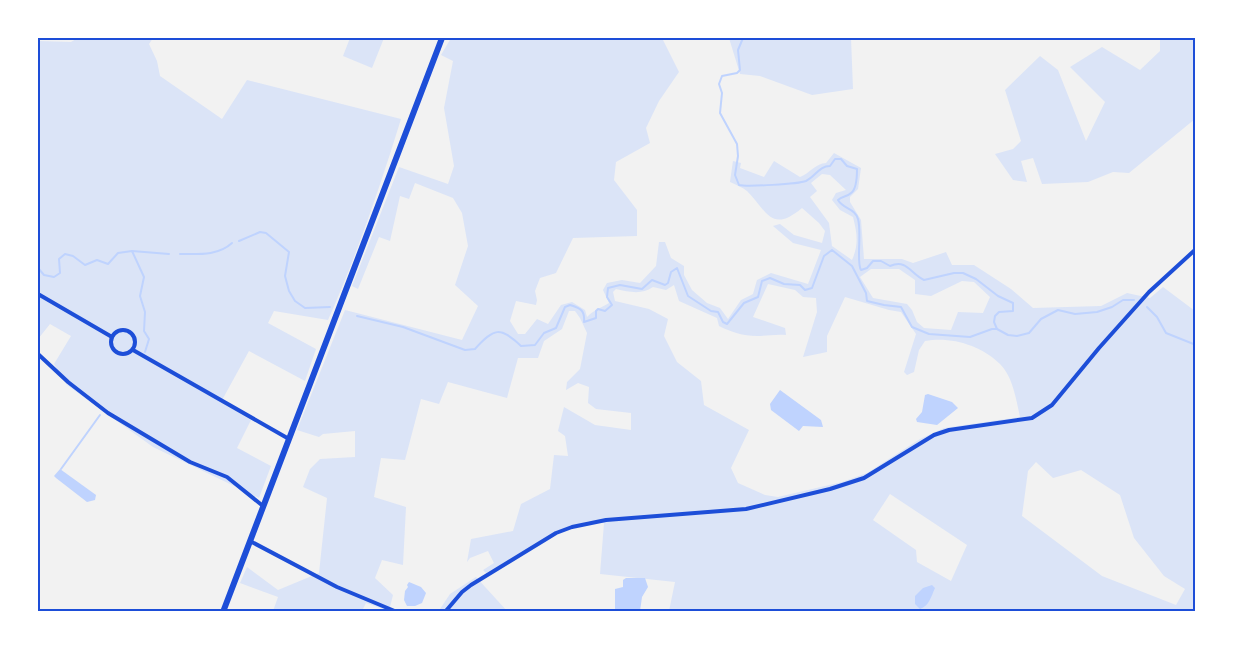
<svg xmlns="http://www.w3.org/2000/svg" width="1233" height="649" viewBox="0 0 1233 649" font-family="'Asap Condensed',sans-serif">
	<rect width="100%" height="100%" fill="#f2f2f2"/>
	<g fill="#dbe4f7" fill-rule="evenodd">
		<path d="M 78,38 L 153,38 L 149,44 L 157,61 L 160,76 L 222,119 L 247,80 L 401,119 C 380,187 357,255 328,320 L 274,311 L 268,323 L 316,349 L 305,381 L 249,351 L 221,402 L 251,420 L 237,448 L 271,466 L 259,498 L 153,447 L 67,385 L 54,364 L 71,336 L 50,324 L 38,339 L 38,41 L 71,42 Z"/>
		<polygon points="350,38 384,38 372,68 343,56"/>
		<path d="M 451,38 L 662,38 L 679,72 L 659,101 L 646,128 L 650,143 L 616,162 L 614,180 L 637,210 L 637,236 L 573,238 L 556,273 L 540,278 L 535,291 L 537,300 L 536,305 L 516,301 L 510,321 L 518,334 L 525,334 L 537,319 L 548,324 L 561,305 L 572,302 L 585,310 L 587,317 C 594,310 601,308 609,303 L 603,290 L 607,283 L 622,280 L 640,283 L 656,266 L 659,242 L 665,242 L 671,258 L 684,266 L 684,275 L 692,290 L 707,303 L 720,308 L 728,319 L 741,300 L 753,294 L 757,280 L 771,273 L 808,284 L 821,250 L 793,243 L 773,226 L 780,224 L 794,235 L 822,243 L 825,231 L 819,223 L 802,208 C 771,234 767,211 747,191 C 742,187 736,185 730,182 L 733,161 L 741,163 L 740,168 L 764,177 L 774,161 L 800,177 C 810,173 816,163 826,163 L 834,153 L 861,168 L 858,189 L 850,197 L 850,202 L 861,220 L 864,259 L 902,259 L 913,263 L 946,252 L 952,265 L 974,265 L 1011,289 L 1033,308 L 1101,306 L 1127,293 L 1150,298 L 1163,287 L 1195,311 L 1195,611 L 669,611 L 675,582 L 600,574 L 604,523 L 589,521 L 556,532 L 486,573 L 483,570 L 494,563 L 488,551 L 470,558 L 467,562 L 471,539 L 513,531 L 521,504 L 550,489 L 554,455 L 568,456 L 565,436 L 558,431 L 564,407 L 595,425 L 631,430 L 631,413 L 596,409 L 588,403 L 589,387 L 578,383 L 566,390 L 567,382 L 580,369 L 587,333 L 580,318 L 575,311 L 569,311 L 562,329 L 544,341 L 538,358 L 518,358 L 507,398 L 448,382 L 439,404 L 421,399 L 405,460 L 381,458 L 374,497 L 406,507 L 403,565 L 382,560 L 375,578 L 393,595 L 389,611 L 366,603 L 362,611 L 273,611 L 278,597 L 240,583 L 247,567 L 278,590 L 319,573 L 327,498 L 303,487 L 310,469 L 320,459 L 355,457 L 355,431 L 323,434 L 319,437 L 297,430 L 345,310 L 462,340 L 478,306 L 455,285 L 468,246 L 462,213 L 453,198 L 415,183 L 409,199 L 400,196 L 390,241 L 379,237 L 358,289 L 352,286 L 399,167 L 448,184 L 454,166 L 444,108 L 453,61 L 441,55 ZM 822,174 L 830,175 L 846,190 L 836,193 L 832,200 L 840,210 L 853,217 C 857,233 859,244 852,260 L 832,246 L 829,223 L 810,197 L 817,191 L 811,183 ZM 871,269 L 899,269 L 915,280 L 915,294 L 931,296 L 962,281 L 974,282 L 990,297 L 983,313 L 958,312 L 951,330 L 924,328 L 917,322 L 912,310 L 907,304 L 873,298 L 860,277 ZM 768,284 L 795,290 L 803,297 L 816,298 L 817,312 L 803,357 L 827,352 L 827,336 L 845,297 L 889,310 L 901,312 L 916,334 L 904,372 L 907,375 L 914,372 L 919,350 L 925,341 C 950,336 981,345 1000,364 C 1013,377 1016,399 1020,417 L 944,428 L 920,439 L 867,473 L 842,482 L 778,497 L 765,495 L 738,483 L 731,468 L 749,430 L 704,405 L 701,381 L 677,362 L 664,336 L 668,319 L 649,309 L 615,301 L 613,292 L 616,289 C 630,292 641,295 653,287 L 666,290 L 674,285 L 679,301 L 717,318 L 719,326 C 731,332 743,336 757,336 C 767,336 775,334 786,335 L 785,328 L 753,317 ZM 1036,462 L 1053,478 L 1081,470 L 1120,495 L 1134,538 L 1164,576 L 1185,589 L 1176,605 L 1102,576 L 1022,516 L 1028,471 ZM 890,494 L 967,545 L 951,581 L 917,562 L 916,550 L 873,520 Z"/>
		<polygon points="729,38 851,38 853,89 812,95 760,76 740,74"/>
		<polygon points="1150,38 1195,38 1195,119 1129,173 1113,172 1088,182 1042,184 1033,158 1021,161 1027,182 1013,180 995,154 1013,149 1021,141 1005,90 1040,56 1058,70 1086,141 1105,102 1070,67 1102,47 1140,70 1160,51 1160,40"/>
		<polygon points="476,577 507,611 438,612 450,594"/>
	</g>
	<g fill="#bfd3fe">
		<polygon points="780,390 821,420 823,427 803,426 799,431 771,410 770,404"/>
		<polygon points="928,394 952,402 958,408 937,425 917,422 916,419 922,412 925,395"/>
		<polygon points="60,469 96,495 95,500 87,502 56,478 54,476"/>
		<polygon points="626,578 645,578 648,587 642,597 640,611 615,611 615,589 623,587 623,580"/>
		<polygon points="409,582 421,587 426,593 422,603 415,606 407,606 404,600 405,591 408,587 407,585"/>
		<path d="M 932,585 L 935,588 C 931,597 929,606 920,609 L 915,604 L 915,596 L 923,588 Z"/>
	</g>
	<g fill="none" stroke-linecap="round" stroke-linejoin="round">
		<g stroke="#bfd3fe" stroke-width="2">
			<path d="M 743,38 L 738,50 L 740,70 L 737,73 L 722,76 L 719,84 L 722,93 L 720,113 L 737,144 L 738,156 L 735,175 L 739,185 C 747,187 798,184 806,181 C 816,176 819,166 830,166 L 835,159 L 841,159 L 847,166 L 857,169 C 857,176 857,189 851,193 C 847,197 842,196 838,200 C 843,209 855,208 858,219 C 862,233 856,263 861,270 L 867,268 L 873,261 L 881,261 L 890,266 C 907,259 910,273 924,280 L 954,273 L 963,273 L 976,279 L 998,296 L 1013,303 L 1013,311 L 999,312 L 995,316 L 994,322 L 997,329"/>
			<polyline points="239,241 260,232 266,233 289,252 285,276 289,291 295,301 305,308 330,307"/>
			<polyline points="132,251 169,254"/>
			<path d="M 180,254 C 198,254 218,256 232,243"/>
			<polyline points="38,268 44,275 54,277 60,273 59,259 65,254 73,256 85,265 97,260 108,264 118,253 132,251 144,277 140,296 145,312 144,331 149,339 145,352"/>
			<polyline points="1147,307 1157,317 1166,333 1196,345"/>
			<path d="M 357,316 L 403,327 L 465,350 L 475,349 C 494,328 500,326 521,346 L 535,345 L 544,333 L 556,328 L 565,307 L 570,305 C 581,308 585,311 584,322 L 596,318 L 596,311 L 598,309 L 605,311 L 612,305 L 607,297 L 608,288 L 620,285 L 642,289 L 652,280 L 665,285 L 668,283 L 671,272 L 677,268 L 688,296 L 711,311 L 718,312 L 723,322 L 727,324 L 744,303 L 758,297 L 762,281 L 770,278 L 784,284 L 800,285 L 805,290 L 812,288 L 824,256 L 832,250 L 852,266 L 866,293 L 867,301 L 884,305 L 901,307 L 912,327 L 929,334 L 970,337 L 992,329 L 997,329 L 1008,335 L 1017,336 L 1029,333 L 1041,319 L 1058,310 L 1075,314 L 1097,312 L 1112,307 L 1123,300 L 1134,300"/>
			<polyline points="61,469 100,415"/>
		</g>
		<g stroke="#1d4ed8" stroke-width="4">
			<polyline points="38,294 112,337"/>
			<circle cx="123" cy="342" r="12"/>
			<polyline points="133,350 289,439"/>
			<polyline points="38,354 68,382 108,413 190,462 227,477 263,506"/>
			<polyline points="250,541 337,587 397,612"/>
			<polyline points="445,612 462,592 471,585 556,533 572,527 606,520 746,509 830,489 864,478 934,435 949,430 1032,418 1052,405 1099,348 1149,292 1196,249"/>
		</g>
		<polyline stroke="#1d4ed8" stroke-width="6" points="223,612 442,38"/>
	</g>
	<rect width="1233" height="649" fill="none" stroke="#ffffff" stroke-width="78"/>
	<rect x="39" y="39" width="1155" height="571" fill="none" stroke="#1d4ed8" stroke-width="2"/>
</svg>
